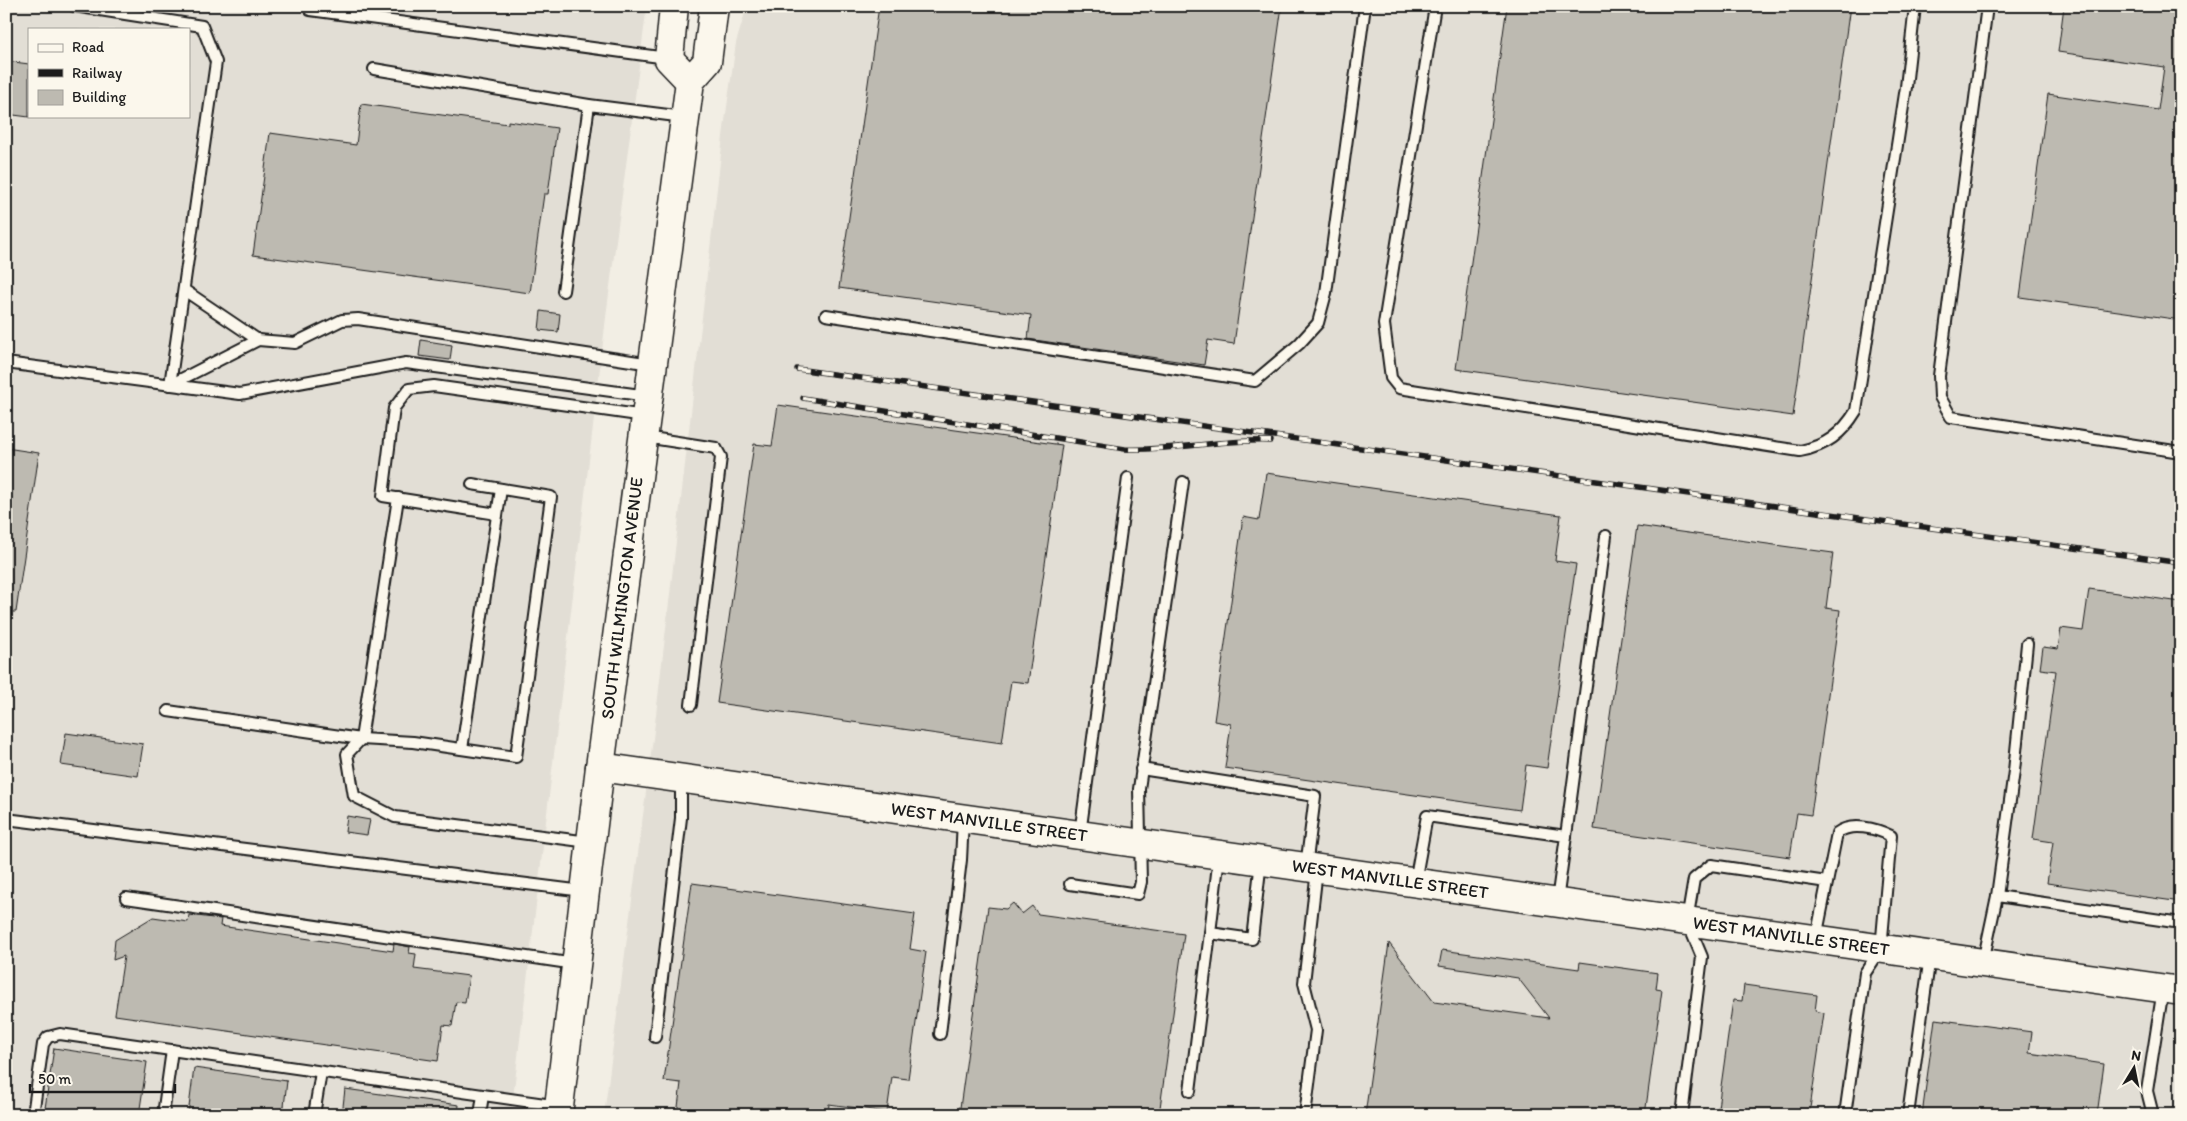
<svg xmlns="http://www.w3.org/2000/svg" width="2187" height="1121" viewBox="0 0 2187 1121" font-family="Itim,sans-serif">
	<rect width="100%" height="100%" fill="#f2eee4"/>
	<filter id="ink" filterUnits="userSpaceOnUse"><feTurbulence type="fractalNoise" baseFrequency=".02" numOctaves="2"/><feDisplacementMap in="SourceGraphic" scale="10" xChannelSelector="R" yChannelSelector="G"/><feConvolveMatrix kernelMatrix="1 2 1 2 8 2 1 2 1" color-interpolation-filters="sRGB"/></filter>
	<g filter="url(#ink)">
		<g fill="#e2ded5" fill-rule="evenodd">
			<path d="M 6,6 L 647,6 L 607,309 L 511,1115 L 6,1115 ZM 29,29 L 189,29 L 189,116 L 29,116 Z"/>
			<polygon points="747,6 2181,6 2181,1115 604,1115 655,723 724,128 736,43"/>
		</g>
		<g fill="#bdbab1" stroke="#1c1c1c">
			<polygon points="879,6 1282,6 1234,344 1208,340 1204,365 1028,339 1031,315 839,288"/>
			<polygon points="1507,6 1850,6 1793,416 1456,369"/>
			<polygon points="2064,6 2181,6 2181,320 2020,297 2048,94 2158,110 2164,67 2058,52"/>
			<polygon points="6,61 29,64 29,117 6,114"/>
			<polygon points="361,104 508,124 508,121 557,128 548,194 544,194 530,293 253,255 270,133 356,145"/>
			<polygon points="541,311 560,314 558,332 539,330"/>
			<polygon points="421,340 452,345 450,360 419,356"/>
			<polygon points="778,405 1062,445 1028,683 1011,681 1002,743 717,703 754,444 772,446"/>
			<polygon points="6,448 39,453 16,612 6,612"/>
			<polygon points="1266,473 1561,515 1555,561 1576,564 1547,768 1526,765 1520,810 1225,768 1231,724 1214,721 1243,517 1259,520"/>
			<polygon points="1637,526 1833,553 1826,608 1840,610 1811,815 1797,813 1790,857 1594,829"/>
			<polygon points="2089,589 2181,602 2181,902 2047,883 2053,842 2033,839 2056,671 2040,669 2043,647 2058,649 2061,628 2083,631"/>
			<polygon points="66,733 143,744 138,776 61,765"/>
			<polygon points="347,816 370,820 367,835 345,832"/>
			<polygon points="692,883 915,914 910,949 926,952 908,1079 892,1077 887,1112 829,1104 828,1115 677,1115 681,1083 664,1081"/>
			<polygon points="1013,903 1022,914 1032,906 1038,914 1184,934 1159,1115 959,1115 988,907 1006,909"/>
			<polygon points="189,915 221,919 220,926 393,951 394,944 410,947 409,953 416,954 414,969 469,976 465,1003 456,1002 452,1026 443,1025 438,1061 115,1015 124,956 113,960 115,940 153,917 188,922"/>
			<polygon points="1389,943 1434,1002 1549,1018 1518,978 1439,966 1442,950 1579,969 1580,962 1658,973 1656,989 1662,990 1645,1115 1365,1115"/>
			<polygon points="1744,985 1817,995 1815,1011 1824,1013 1809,1115 1717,1115 1733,1000 1742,1001"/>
			<polygon points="1935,1019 2032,1032 2029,1053 2104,1064 2097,1115 1922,1115"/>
			<polygon points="54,1048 147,1062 139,1115 44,1115"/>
			<polygon points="194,1068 287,1081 283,1115 188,1115"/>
			<polygon points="345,1089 459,1105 458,1115 342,1115"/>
		</g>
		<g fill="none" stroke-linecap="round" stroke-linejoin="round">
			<g stroke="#1c1c1c" stroke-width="14">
				<g id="lane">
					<polyline points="74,6 202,26 216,62 170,385"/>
					<polyline points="311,6 310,10 667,58"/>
					<path d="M 1435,6 L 1384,324 L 1391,378 L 1399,388 L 1800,451 C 1826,446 1842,434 1856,411 L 1906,87 L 1915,6"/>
					<polyline points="1987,6 1939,376 1940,397 1951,417 2181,452"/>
					<polyline points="374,69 589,105 684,117"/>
					<polyline points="184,290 258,340 295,343 342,320 358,319 651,364"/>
					<polyline points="563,291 589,105"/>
					<polyline points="826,315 1255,381 1299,344 1318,323 1326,293 1365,6"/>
					<polyline points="6,363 240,394 406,363 648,396"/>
					<polyline points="170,385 258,340"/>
					<polyline points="645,437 716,448 721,457 691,705"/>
					<polyline points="398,498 361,739 347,754 354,796 395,817 589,842"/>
					<polyline points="497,514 383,496 394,408 409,389 434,386 645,416"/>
					<polyline points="168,711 361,739 413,742 516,757 551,497 472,484"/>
					<polyline points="462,749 501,489"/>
					<polyline points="1141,769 1315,796 1306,867"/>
					<polyline points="6,819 583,891"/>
					<polyline points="1080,834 1128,478"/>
					<polyline points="1566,836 1606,536"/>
					<polyline points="1219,856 1210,933 1252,939 1261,861"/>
					<polyline points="1415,882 1427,816 1566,836 1557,901"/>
					<polyline points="1070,884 1138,894 1141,882 1139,789 1183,482"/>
					<polyline points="1997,896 2014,771 2027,644"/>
					<polyline points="126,898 575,964"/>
					<path d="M 1816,938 L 1837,833 C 1851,822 1876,828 1891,836 L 1881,949 L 1865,973 L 1845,1115"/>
					<polyline points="1983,962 1997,896 2181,923"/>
					<polyline points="940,1034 961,860 963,820"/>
					<polyline points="655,1037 681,818 681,780"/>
					<polyline points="1190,1091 1210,933"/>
					<polyline points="33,1115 43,1044 48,1037 60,1034 559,1106"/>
					<polyline points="163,1115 172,1050"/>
					<polyline points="314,1115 321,1072"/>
					<polyline points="480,1115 483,1095"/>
					<polyline points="1305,1115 1316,1030 1304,983 1317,870"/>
					<polyline points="1682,1115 1702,957 1687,921 1694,879 1711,865 1827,882"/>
					<polyline points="1908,1115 1930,956"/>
					<polyline points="2153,1115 2147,1091 2163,989"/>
				</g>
			</g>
			<g stroke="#1c1c1c" stroke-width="31">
				<g id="secondary">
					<polyline points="674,6 669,59 690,81"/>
					<polyline points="600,767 2181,991"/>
					<polyline points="558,1115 600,767 690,81 707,62 714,6"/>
				</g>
			</g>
			<use href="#lane" stroke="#fbf7ec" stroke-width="10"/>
			<use href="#secondary" stroke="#fbf7ec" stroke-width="28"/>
			<g stroke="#1c1c1c" stroke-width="5.5">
				<g id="rail">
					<polyline points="797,369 2181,563"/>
					<path d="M 803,398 L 1125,449 C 1174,451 1222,439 1271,441"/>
				</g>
			</g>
			<use href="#rail" stroke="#fbf7ec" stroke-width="4" stroke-dasharray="11" stroke-linecap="butt"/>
		</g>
	</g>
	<g text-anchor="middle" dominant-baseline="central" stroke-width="4.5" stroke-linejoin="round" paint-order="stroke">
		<g font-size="18" fill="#1c1c1c" stroke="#fbf7ec">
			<text transform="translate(622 598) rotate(-83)">SOUTH WILMINGTON AVENUE</text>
			<text transform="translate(989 822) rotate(8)">WEST MANVILLE STREET</text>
			<text transform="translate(1390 879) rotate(8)">WEST MANVILLE STREET</text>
			<text transform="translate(1791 936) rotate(8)">WEST MANVILLE STREET</text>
		</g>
	</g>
	<rect width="2187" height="1121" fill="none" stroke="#fbf7ec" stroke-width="25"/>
	<rect x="12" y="12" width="2162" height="1096" fill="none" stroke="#1c1c1c" stroke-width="2" filter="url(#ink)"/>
	<rect x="28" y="28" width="162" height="90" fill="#fbf7ec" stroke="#a29f99"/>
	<rect x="38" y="44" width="25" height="8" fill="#fbf7ec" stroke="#a29f99"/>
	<text x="72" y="52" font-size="15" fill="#1c1c1c">Road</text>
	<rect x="38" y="69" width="25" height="8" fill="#1c1c1c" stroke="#a29f99"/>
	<text x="72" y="78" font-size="15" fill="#1c1c1c">Railway</text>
	<rect x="38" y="90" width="25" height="15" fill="#bdbab1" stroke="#a29f99"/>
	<text x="72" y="102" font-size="15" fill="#1c1c1c">Building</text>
	<g transform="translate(2134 1068) rotate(10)" stroke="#fbf7ec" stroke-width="4" paint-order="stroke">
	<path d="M0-4L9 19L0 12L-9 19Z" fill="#1c1c1c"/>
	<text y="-8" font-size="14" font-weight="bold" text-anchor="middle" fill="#1c1c1c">N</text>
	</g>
	<path d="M30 1084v8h145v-8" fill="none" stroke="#1c1c1c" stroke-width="2.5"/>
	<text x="38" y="1084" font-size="15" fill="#1c1c1c" stroke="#fbf7ec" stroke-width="4" paint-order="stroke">50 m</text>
</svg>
